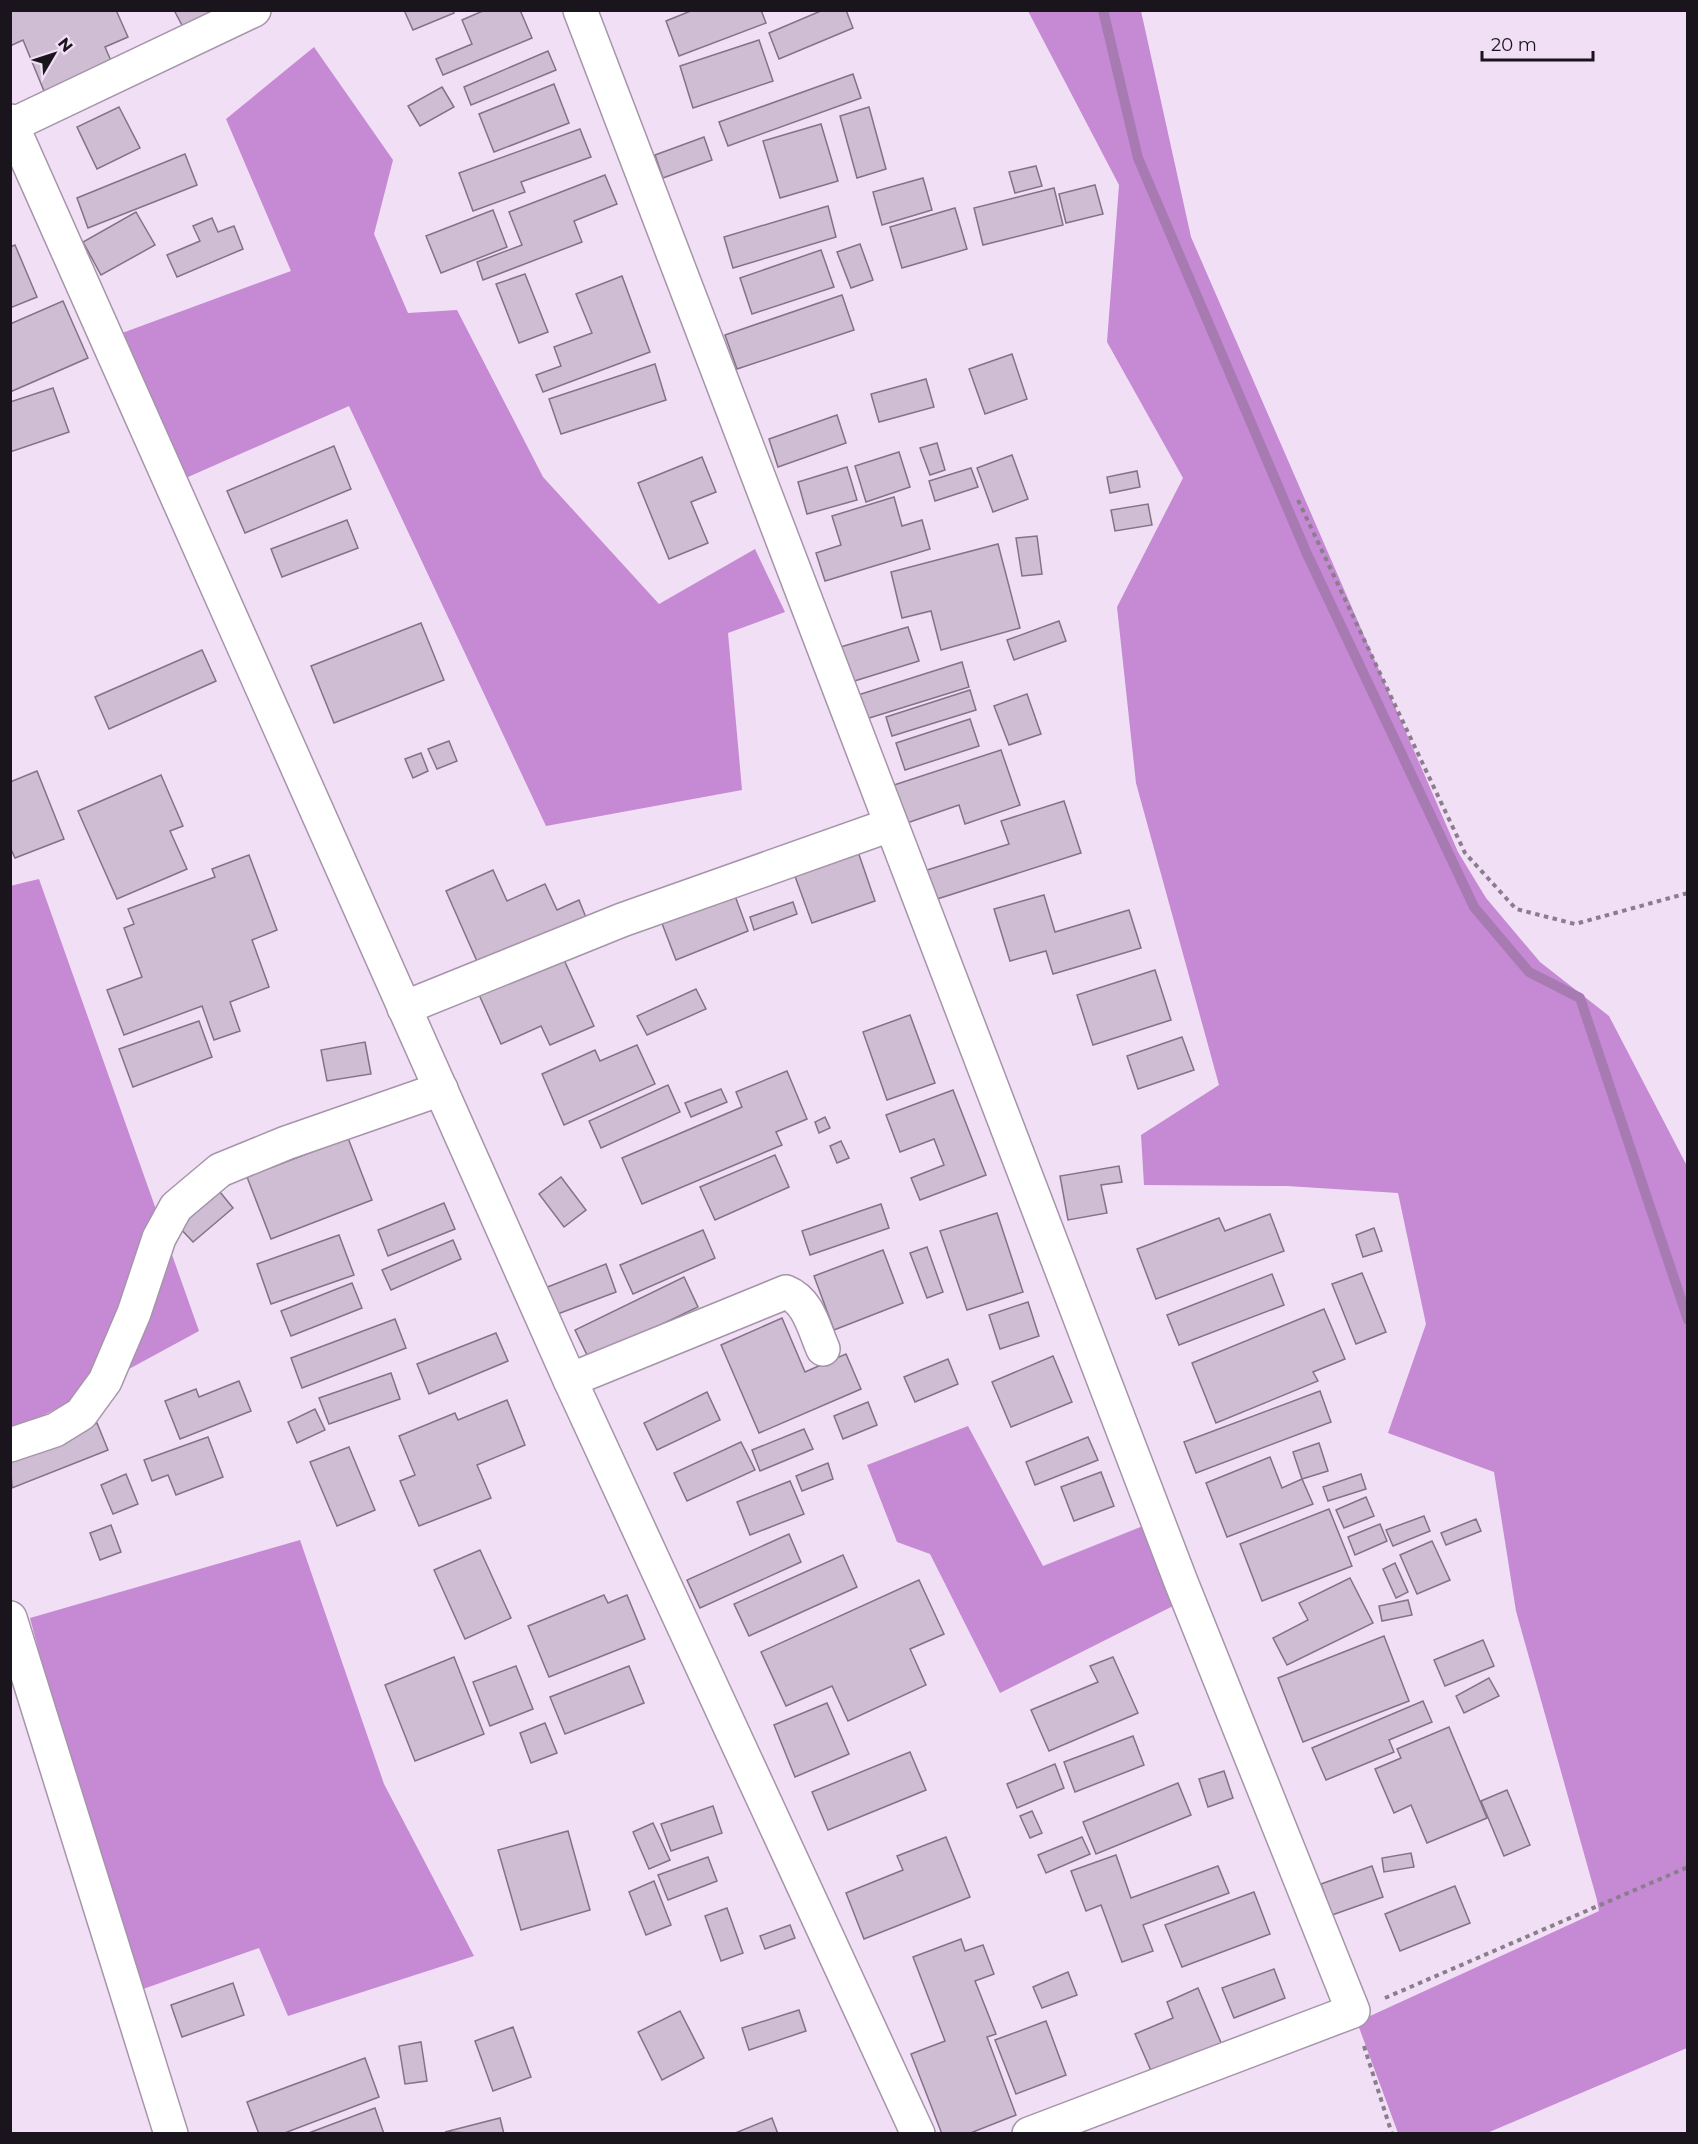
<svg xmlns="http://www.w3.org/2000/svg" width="1698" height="2144" viewBox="0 0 1698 2144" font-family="Montserrat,sans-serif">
	<rect width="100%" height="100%" fill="#f1dff5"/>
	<g fill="#c689d4">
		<polygon points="1028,11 1141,11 1191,237 1458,852 1486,898 1540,962 1609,1016 1687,1166 1687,2048 1487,2133 1398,2133 1357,2022 1599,1911 1597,1900 1516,1611 1494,1472 1388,1433 1426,1324 1398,1193 1287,1186 1144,1185 1141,1135 1219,1085 1136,783 1117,607 1183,478 1107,342 1119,185"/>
		<polygon points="314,47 393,160 374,234 408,313 457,310 543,477 659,604 755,549 785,612 728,633 742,790 546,826 349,406 179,481 114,336 291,271 226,119"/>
		<polygon points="39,879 199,1331 11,1433 10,886"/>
		<polygon points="968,1426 1043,1566 1148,1524 1179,1603 1000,1693 930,1554 897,1542 867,1465"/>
		<polygon points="300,1540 384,1784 474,1956 288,2016 259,1948 129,1994 30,1618"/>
	</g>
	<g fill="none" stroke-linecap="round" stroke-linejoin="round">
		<polyline stroke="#a77ab2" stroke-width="10" points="1103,10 1138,158 1307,554 1474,907 1529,972 1580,998 1688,1320"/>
	</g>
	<g fill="#cfbdd3" stroke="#837386" stroke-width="1.5">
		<polygon points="10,10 116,10 128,37 105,47 112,63 44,91 23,40 10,46"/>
		<polygon points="174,10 218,10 184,29"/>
		<polygon points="404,10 453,10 454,13 413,30"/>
		<polygon points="485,10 520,10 532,38 443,75 436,59 472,44 462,20"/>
		<polygon points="693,10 761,10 766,23 679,56 666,21"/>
		<polygon points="823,10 846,10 853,28 779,59 769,33"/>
		<polygon points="759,40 773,81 693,108 680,66"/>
		<polygon points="548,51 556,70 471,105 464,87"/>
		<polygon points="853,74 861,98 728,146 719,122"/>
		<polygon points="554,84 569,123 494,152 479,114"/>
		<polygon points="442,87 454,107 420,126 408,106"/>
		<polygon points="119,107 140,148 97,169 77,127"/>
		<polygon points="869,107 886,169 857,178 840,116"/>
		<polygon points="821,124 838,181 780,198 763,141"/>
		<polygon points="580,129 591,157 521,182 525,192 473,211 459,173"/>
		<polygon points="704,137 712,160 663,178 655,155"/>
		<polygon points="185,154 197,185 88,228 77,198"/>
		<polygon points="1036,166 1042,186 1015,193 1009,172"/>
		<polygon points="605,175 617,204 574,221 582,242 483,280 477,262 522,245 509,212"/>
		<polygon points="923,178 932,210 882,225 873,192"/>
		<polygon points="1095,185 1103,214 1066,223 1059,194"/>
		<polygon points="1054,188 1063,225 983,245 974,208"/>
		<polygon points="828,206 836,237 733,268 724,237"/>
		<polygon points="955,208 967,249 902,268 890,227"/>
		<polygon points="493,210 507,247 441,273 426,236"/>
		<polygon points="136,212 155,245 101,275 83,242"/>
		<polygon points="212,218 218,232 234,226 243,249 177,277 167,255 200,241 193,226"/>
		<polygon points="860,244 873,280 851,288 837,252"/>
		<polygon points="15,245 37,297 10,308 10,247"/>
		<polygon points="821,250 834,287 752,314 740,278"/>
		<polygon points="525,274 548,332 519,343 496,284"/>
		<polygon points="622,276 650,352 543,392 536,375 561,366 554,347 592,333 576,294"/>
		<polygon points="842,295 854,330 737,369 725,335"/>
		<polygon points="63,301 88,358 10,392 10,324"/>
		<polygon points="1012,354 1027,399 985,414 969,369"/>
		<polygon points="655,364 666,400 561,434 549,399"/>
		<polygon points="926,379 934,407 879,422 871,394"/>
		<polygon points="53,388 69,432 10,452 10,402"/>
		<polygon points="837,415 846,443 778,467 769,439"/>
		<polygon points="937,443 945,470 930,475 920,448"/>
		<polygon points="334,446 351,489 245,533 227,491"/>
		<polygon points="899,452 910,487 866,502 855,466"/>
		<polygon points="1012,455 1028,499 993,512 977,468"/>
		<polygon points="702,457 716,492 691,502 708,543 669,559 638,483"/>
		<polygon points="847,467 857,500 807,514 798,482"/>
		<polygon points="971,468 978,487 935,501 929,481"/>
		<polygon points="1137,471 1140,487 1110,493 1107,477"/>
		<polygon points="894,497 902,526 922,520 930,549 825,581 816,553 841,545 832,516"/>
		<polygon points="1148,504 1152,525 1115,531 1111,510"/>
		<polygon points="347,520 358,548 282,577 271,549"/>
		<polygon points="1037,536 1042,574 1022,576 1016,538"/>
		<polygon points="998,544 1020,628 941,650 931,611 902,618 891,572"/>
		<polygon points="1059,621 1066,641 1014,660 1007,640"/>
		<polygon points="421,623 444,680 334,723 311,666"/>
		<polygon points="908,627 919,661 848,683 837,648"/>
		<polygon points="202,650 216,681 109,729 95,697"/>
		<polygon points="962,662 969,687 866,719 858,695"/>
		<polygon points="970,690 976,710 892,736 886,717"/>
		<polygon points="1027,694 1041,734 1009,745 994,706"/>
		<polygon points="970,719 979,746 905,770 896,743"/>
		<polygon points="449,741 457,761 437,769 428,749"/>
		<polygon points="1001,750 1020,805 965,824 959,805 904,824 891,786"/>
		<polygon points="421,753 428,771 413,778 405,759"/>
		<polygon points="37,771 64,839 15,858 10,847 10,782"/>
		<polygon points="161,775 183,826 170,831 187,869 117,899 78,811"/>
		<polygon points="1064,801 1081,853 934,900 924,871 1009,844 1001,821"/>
		<polygon points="856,846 875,901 812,923 792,868"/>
		<polygon points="249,855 277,930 252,940 269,987 230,1002 240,1031 214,1040 202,1006 124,1035 107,990 142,977 124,928 134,924 128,909 215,877 212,869"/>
		<polygon points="493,870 507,901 545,884 557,910 579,900 587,920 480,968 446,891"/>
		<polygon points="731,885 748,931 676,960 658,913"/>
		<polygon points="1044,895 1055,932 1129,910 1141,948 1053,974 1046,951 1010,961 994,909"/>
		<polygon points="793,902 797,914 754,930 750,917"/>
		<polygon points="560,951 594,1026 550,1045 541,1026 501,1044 476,988"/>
		<polygon points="1155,970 1171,1020 1093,1045 1077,995"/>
		<polygon points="696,989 706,1009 647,1035 637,1016"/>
		<polygon points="910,1015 935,1083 887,1100 863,1032"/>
		<polygon points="199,1021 212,1057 133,1087 119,1049"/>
		<polygon points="1182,1037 1194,1070 1138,1089 1127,1056"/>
		<polygon points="365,1042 371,1074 327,1081 321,1050"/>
		<polygon points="637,1045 655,1084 564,1125 542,1074 595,1050 600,1061"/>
		<polygon points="787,1071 807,1119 776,1132 782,1145 642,1204 622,1158 742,1107 736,1092"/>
		<polygon points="668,1085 680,1112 601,1148 589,1121"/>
		<polygon points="721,1089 727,1102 691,1117 685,1103"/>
		<polygon points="953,1090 986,1175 920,1200 911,1178 944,1165 934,1139 900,1152 886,1115"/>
		<polygon points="825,1117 830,1128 819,1133 815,1122"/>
		<polygon points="348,1138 372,1200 271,1239 247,1177"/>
		<polygon points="841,1141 849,1158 837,1163 830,1146"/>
		<polygon points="775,1155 789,1187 715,1220 700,1187"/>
		<polygon points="1119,1166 1122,1182 1101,1185 1107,1213 1068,1220 1060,1176"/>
		<polygon points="561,1177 586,1210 564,1227 539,1194"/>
		<polygon points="220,1192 233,1208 193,1242 179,1227"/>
		<polygon points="444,1203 455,1229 388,1256 378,1230"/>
		<polygon points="881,1204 889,1228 810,1255 802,1231"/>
		<polygon points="997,1213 1023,1292 967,1310 940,1231"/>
		<polygon points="1270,1214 1284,1251 1156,1299 1137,1249 1219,1218 1225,1231"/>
		<polygon points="1374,1228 1382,1251 1363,1257 1356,1235"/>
		<polygon points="703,1230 715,1258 633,1294 620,1265"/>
		<polygon points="339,1235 354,1275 271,1304 257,1264"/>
		<polygon points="453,1240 461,1259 391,1290 382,1270"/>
		<polygon points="927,1247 943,1292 927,1298 910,1253"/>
		<polygon points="883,1250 903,1303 834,1330 814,1276"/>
		<polygon points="606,1264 616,1292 555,1315 545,1288"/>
		<polygon points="1362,1273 1386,1332 1356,1344 1332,1284"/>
		<polygon points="1272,1274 1284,1305 1179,1345 1167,1315"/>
		<polygon points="684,1277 698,1307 589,1359 575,1330"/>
		<polygon points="352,1283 362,1308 291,1336 281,1311"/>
		<polygon points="1028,1302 1039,1336 1000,1349 989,1315"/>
		<polygon points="1324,1309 1345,1359 1313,1372 1318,1381 1216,1423 1192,1363"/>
		<polygon points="782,1318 805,1372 846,1354 861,1389 759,1433 721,1345"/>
		<polygon points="395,1319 406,1348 302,1388 291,1358"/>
		<polygon points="496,1333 508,1361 429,1394 417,1364"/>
		<polygon points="1053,1356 1072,1402 1011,1427 992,1382"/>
		<polygon points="948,1359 958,1384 915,1402 904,1377"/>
		<polygon points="391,1373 400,1399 329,1424 319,1398"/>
		<polygon points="239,1381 251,1411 180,1439 165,1401 196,1389 199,1397"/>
		<polygon points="1320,1391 1331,1422 1196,1473 1184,1442"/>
		<polygon points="707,1392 720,1420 657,1450 644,1423"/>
		<polygon points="507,1400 525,1445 477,1465 491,1498 419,1526 400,1481 415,1475 399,1436 455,1413 458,1420"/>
		<polygon points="868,1402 877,1425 843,1439 834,1416"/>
		<polygon points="315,1409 325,1430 297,1443 288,1422"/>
		<polygon points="97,1423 108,1450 12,1488 10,1458"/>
		<polygon points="804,1429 813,1449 760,1471 752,1450"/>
		<polygon points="208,1437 223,1477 176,1495 168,1475 152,1481 144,1460"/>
		<polygon points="1088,1437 1098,1460 1035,1485 1026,1462"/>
		<polygon points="741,1442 755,1470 687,1501 674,1473"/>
		<polygon points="1319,1443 1328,1471 1302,1479 1293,1452"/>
		<polygon points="349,1447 375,1510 337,1526 310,1462"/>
		<polygon points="1270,1457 1282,1488 1302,1479 1313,1504 1227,1537 1206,1483"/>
		<polygon points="828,1463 833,1479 802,1491 796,1476"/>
		<polygon points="1101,1472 1114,1506 1074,1521 1061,1487"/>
		<polygon points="126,1474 138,1504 113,1514 101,1485"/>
		<polygon points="1361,1474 1366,1489 1328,1501 1323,1487"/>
		<polygon points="790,1481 804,1514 750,1535 737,1502"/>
		<polygon points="1366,1497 1374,1516 1344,1528 1336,1510"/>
		<polygon points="1329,1509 1352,1566 1262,1601 1240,1544"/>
		<polygon points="1424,1516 1430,1531 1393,1546 1386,1530"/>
		<polygon points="1476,1519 1481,1531 1446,1545 1441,1533"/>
		<polygon points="1380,1524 1387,1541 1355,1555 1348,1537"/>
		<polygon points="111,1525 121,1552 100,1560 90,1533"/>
		<polygon points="789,1534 801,1562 700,1608 687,1580"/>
		<polygon points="1432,1541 1450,1580 1417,1594 1400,1555"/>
		<polygon points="480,1550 511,1618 465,1639 434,1570"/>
		<polygon points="843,1555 857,1587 749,1636 734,1604"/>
		<polygon points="1395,1563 1408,1592 1396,1598 1383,1569"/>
		<polygon points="1350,1578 1373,1623 1287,1665 1273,1638 1308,1620 1299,1603"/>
		<polygon points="919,1580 944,1634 910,1649 926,1685 848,1721 832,1686 786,1706 761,1652"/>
		<polygon points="604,1595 608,1603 627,1595 645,1639 549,1677 528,1626"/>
		<polygon points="1408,1600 1412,1615 1382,1621 1379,1606"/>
		<polygon points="1384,1636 1409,1701 1303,1742 1278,1678"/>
		<polygon points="1483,1640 1494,1666 1445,1686 1434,1660"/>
		<polygon points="454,1657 484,1734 415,1761 385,1685"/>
		<polygon points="1113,1657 1138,1713 1049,1751 1031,1710 1098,1682 1090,1666"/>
		<polygon points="516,1666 533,1709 490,1726 473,1682"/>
		<polygon points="629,1666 644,1703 565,1734 550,1697"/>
		<polygon points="1489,1678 1499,1696 1464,1713 1456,1696"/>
		<polygon points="1423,1701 1432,1722 1389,1740 1394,1752 1326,1780 1312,1748"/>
		<polygon points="827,1703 849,1754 795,1777 774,1725"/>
		<polygon points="545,1723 557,1753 531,1763 520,1733"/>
		<polygon points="1449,1727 1487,1818 1427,1843 1411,1805 1394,1813 1375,1769 1401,1758 1397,1749"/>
		<polygon points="1133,1736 1144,1765 1075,1792 1064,1762"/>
		<polygon points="910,1752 926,1790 828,1830 812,1792"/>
		<polygon points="1055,1764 1064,1788 1017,1808 1007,1784"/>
		<polygon points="1224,1771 1233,1798 1208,1807 1199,1779"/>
		<polygon points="1178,1783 1191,1815 1096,1854 1083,1822"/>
		<polygon points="1507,1790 1530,1845 1504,1856 1481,1801"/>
		<polygon points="713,1806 722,1833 671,1851 661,1824"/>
		<polygon points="1032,1811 1042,1833 1030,1838 1020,1816"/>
		<polygon points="653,1823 670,1860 649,1869 633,1832"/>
		<polygon points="568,1831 590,1910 521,1930 498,1850"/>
		<polygon points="946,1837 970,1897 864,1939 846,1893 903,1870 897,1856"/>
		<polygon points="1082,1837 1090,1854 1046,1873 1038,1855"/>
		<polygon points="1411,1853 1414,1867 1384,1872 1382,1858"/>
		<polygon points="1116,1855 1131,1898 1218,1866 1229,1893 1143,1925 1153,1951 1122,1962 1101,1905 1086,1911 1071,1871"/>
		<polygon points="708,1857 717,1881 668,1900 658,1875"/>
		<polygon points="1372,1866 1383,1897 1332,1915 1321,1884"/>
		<polygon points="654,1881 671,1925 646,1935 629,1892"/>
		<polygon points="1455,1886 1470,1923 1400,1951 1385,1914"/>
		<polygon points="1254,1892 1270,1934 1182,1967 1165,1925"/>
		<polygon points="727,1908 743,1953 721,1961 705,1916"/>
		<polygon points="790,1925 795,1938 765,1949 760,1936"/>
		<polygon points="961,1939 965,1951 983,1945 994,1974 975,1981 996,2034 987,2037 1016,2115 968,2134 942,2134 911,2054 945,2041 913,1957"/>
		<polygon points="1274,1969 1285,1998 1234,2018 1222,1988"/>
		<polygon points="1068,1972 1077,1995 1042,2008 1033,1987"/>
		<polygon points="233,1983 244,2015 182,2037 171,2005"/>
		<polygon points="1198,1988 1222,2045 1152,2073 1135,2034 1173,2018 1167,2002"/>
		<polygon points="799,2010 806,2031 749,2050 742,2028"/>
		<polygon points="680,2011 704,2058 662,2080 638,2032"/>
		<polygon points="1046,2021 1066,2075 1016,2094 995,2040"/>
		<polygon points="513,2027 531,2077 493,2091 475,2041"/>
		<polygon points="421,2042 427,2081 405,2084 399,2046"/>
		<polygon points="365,2058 379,2097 282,2134 259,2134 247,2102"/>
		<polygon points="375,2108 384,2134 306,2134"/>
		<polygon points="500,2118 504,2134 445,2132"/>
		<polygon points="772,2118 778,2134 733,2134"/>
	</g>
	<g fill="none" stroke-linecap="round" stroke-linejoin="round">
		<g stroke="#a695aa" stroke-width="36">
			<g id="street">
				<polyline points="580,10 1181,1582 1353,2011 1029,2134"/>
				<polyline points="10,121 570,1380 918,2134"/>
				<polyline points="10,126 254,10"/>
				<polyline points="404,1008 622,920 890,825"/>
				<path d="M 570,1380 L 786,1292 C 809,1301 814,1329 823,1349"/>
				<polyline points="10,1445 55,1430 81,1414 105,1381 134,1313 159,1238 176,1207 220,1170 286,1143 441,1089"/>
				<polyline points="10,1618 171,2134"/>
			</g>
		</g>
		<g stroke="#8a7e8d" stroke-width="4" stroke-dasharray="4.5 4.5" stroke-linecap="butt">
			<polyline points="1298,500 1465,853 1516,909 1575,924 1688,893"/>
			<polyline points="1385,1998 1688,1867"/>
			<polyline points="1364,2046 1392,2134"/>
		</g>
		<use href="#street" stroke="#fff" stroke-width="33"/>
	</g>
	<rect width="1698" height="2144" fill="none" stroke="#1a141c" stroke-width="24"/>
	<g transform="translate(54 54) rotate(51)" stroke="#f1dff5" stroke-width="4.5" paint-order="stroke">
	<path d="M0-4.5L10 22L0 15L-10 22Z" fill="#1a141c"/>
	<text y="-9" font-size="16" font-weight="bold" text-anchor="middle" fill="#1a141c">N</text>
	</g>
	<path d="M1482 51v9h111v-9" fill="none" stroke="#1a141c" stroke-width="3"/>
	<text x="1491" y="51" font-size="18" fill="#1a141c" stroke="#f1dff5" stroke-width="4.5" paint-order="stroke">20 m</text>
</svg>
